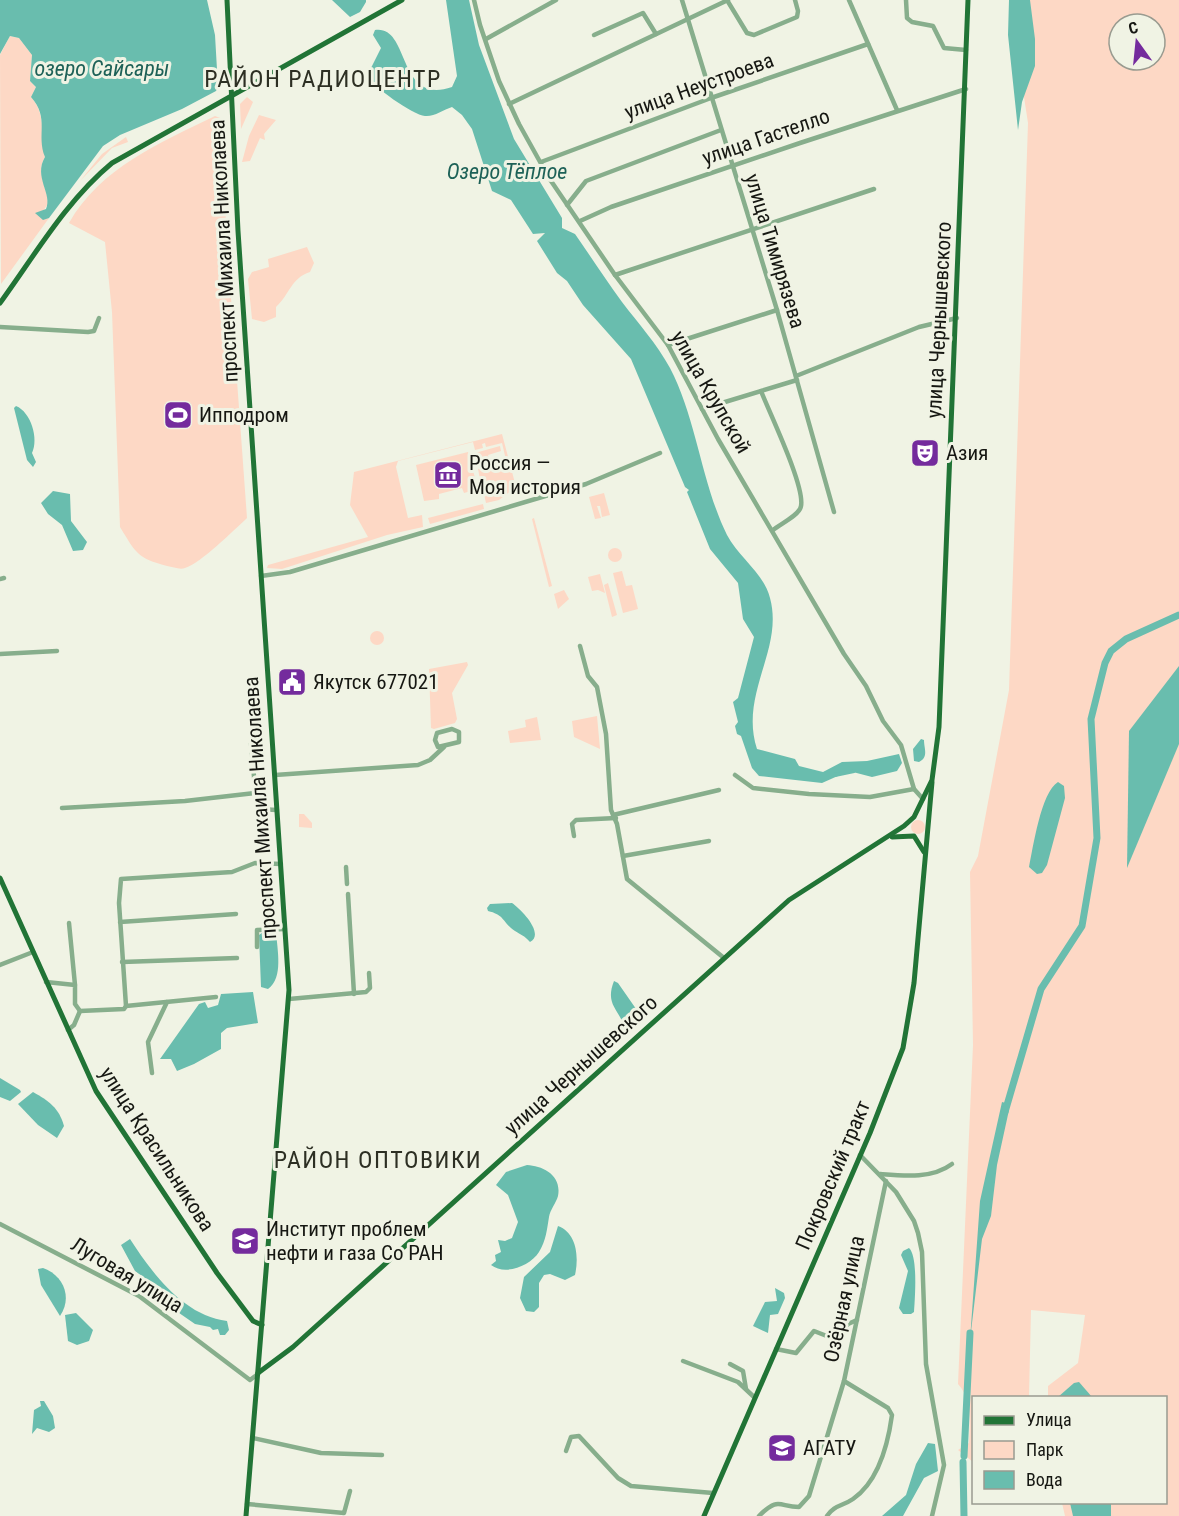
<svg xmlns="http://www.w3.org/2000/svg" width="1179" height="1516" viewBox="0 0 1179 1516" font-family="'Roboto Condensed',sans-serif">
	<rect width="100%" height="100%" fill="#f0f3e4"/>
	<g fill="#fdd8c5" fill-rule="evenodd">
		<path d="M 1009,0 L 1179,0 L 1179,1516 L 1065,1516 L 1062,1503 L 1166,1502 L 1166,1398 L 1048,1397 L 1048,1386 L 1078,1363 L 1085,1315 L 1031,1310 L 1029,1397 L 974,1398 L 973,1462 L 958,1450 L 969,1443 C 970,1423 972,1399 958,1384 L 973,1045 L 970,872 L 978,856 L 1009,690 L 1028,123 ZM 1119,24 L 1155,24 L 1155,60 L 1119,60 Z"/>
		<path d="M 10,36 L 19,38 L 32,55 L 30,81 L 36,87 L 31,97 C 47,115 40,136 45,157 C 35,173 48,188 48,204 L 43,211 L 43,219 L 49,218 L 1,284 L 0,55 Z"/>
		<polygon points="247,97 253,102 241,129 240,104"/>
		<polygon points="259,115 276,120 264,134 265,140 260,138 250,161 242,162 249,136"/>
		<path d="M 215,116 L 223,119 L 226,229 L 247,518 C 233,531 201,563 185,568 C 180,570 173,567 167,566 C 137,558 136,553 120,527 L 112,312 L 105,242 L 69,223 C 101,167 160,143 215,116 Z"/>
		<polygon points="126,137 128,142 112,148 80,181 102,154"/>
		<path d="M 307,247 L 314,263 L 310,272 C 291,278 290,294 276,307 L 276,317 L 264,322 L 252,319 L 248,279 L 252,272 L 269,267 L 268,259 Z"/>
		<polygon points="502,434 516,487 499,500 486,503 483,490 489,488 497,493 501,485 493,480 489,487 482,489 478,469 506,460 502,443 486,447 485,443 482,444 483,448 475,450 473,442 398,461 396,467 408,518 422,515 423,527 387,535 282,569 267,568 268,565 368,537 350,505 354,472"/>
		<polygon points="500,446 501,451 488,455 490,462 476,463 475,453"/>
		<polygon points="468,452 478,489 464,493 462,488 439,494 439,499 424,501 416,465"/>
		<polygon points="604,493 610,515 602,517 600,506 597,506 601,518 595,519 589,497"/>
		<polygon points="483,504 484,509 430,524 428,518"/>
		<polygon points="534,518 552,586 549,587 532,519"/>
		<circle cx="615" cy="555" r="7"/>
		<polygon points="622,571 626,586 632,585 638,609 623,613 613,573"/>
		<polygon points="600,574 605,593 598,590 592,591 588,577"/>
		<polygon points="608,583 617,615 612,617 604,585"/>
		<polygon points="564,590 569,599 558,609 554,594"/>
		<circle cx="377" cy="638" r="7"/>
		<polygon points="467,662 468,665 452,693 457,719 455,723 434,729 431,728 429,669"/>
		<polygon points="597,716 600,749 574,737 572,721"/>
		<polygon points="537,717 541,740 510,743 508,731 526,727 525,720"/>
		<polygon points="299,814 304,814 312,823 312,828 299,827"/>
		<circle cx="918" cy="827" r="7"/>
	</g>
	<g fill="#69bdae">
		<path d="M 0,0 L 207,0 L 215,35 L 218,87 L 216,91 L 182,109 L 120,135 L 103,146 L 49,218 L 43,220 L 35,213 L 46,209 C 53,194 33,177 45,157 C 36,135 50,118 31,97 L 36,87 L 30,81 L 32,55 L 19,38 L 10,36 L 0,54 Z"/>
		<polygon points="332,0 366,0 366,2 360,12 350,17"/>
		<path d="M 446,0 L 469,0 L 479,45 L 514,139 L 562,218 L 562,228 L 575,234 C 591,257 606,280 622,302 C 638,323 657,344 670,368 C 697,420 701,482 727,535 C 739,558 764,573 770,598 C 784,649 739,694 757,749 L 795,759 L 799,766 L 823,772 L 842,762 L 867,761 L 899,754 L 902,763 L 897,771 L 872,777 L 849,771 L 822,783 L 759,776 L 752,768 L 741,736 L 737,734 L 735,726 L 738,722 L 733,702 L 738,698 L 754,637 L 743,619 L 738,583 L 710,549 L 687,492 L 689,490 L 685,487 L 631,359 L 583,305 L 567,281 L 557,273 L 537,241 L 545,233 L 533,234 L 511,200 L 492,191 L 472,129 L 462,115 L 452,107 C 443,110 434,117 425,116 C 413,115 372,86 367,76 L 381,48 L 373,35 L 375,30 C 411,25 396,106 452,87 L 457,76 Z"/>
		<polygon points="1009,0 1030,0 1035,39 1035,66 1022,102 1018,130 1008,35"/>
		<path d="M 16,406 C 31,412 39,439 32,453 L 36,462 L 33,467 L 27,460 L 14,408 Z"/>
		<polygon points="53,491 70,494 71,521 87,542 83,550 73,551 62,525 48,514 41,503"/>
		<polygon points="1179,666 1179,744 1127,868 1129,731"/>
		<path d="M 921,739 L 924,740 C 924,749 929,757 919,762 L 914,761 L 913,749 Z"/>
		<path d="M 1058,782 L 1064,786 L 1065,798 L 1047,865 L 1042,873 L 1037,874 L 1029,867 C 1033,848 1041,792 1058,782 Z"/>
		<path d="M 512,903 C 522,910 545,934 530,942 C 524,935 521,935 515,931 C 502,922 505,915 488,911 L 487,908 L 490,904 Z"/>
		<path d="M 266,930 L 276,931 C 277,949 284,978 268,989 L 261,987 L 259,935 Z"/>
		<path d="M 614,981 L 618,983 L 641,1016 L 641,1021 L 632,1027 L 624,1026 C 618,1008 605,1004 614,981 Z"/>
		<polygon points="253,992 258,1023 227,1028 221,1033 221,1049 194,1064 177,1071 171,1059 160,1059 199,1004 205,1002 208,1008 218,1005 221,994"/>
		<polygon points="0,1078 20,1090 21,1092 10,1101 0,1097"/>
		<path d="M 33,1092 C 49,1101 59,1108 64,1126 L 57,1138 L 38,1125 L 18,1104 Z"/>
		<polygon points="1002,1102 1009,1104 1009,1110 997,1165 991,1216 982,1239 970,1340 980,1201"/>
		<path d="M 527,1165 C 543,1166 562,1175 558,1196 C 556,1203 550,1210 549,1217 C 547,1229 546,1241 539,1252 C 530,1266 505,1276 491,1265 L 496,1261 L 495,1255 L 501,1252 L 498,1240 L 505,1241 L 512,1238 L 518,1222 L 508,1195 L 496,1185 L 506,1172 Z"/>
		<path d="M 558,1226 C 577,1233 579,1257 575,1275 L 565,1280 L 550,1274 L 544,1275 L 539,1283 L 539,1307 L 534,1312 L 526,1311 L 520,1298 L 524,1277 L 550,1252 Z"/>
		<path d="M 130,1239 C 152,1273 184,1316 227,1321 L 229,1330 L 225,1335 L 220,1335 L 218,1329 L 213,1330 L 210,1327 L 195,1324 L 156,1297 L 153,1284 L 135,1271 L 121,1245 Z"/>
		<path d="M 909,1248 C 918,1256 915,1297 914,1312 L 911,1314 L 903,1314 L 899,1308 L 908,1271 L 901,1255 L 903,1251 Z"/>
		<path d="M 43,1268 C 63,1275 73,1297 60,1316 L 41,1285 L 38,1269 Z"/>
		<polygon points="775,1288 784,1293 785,1298 778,1314 770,1315 768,1333 753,1326 765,1302 777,1301"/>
		<polygon points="76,1313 93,1330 89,1341 77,1345 68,1341 65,1315"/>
		<polygon points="1079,1382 1092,1397 1058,1397 1074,1383"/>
		<polygon points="40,1401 44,1401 53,1416 55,1428 49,1432 37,1428 32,1434 34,1410 41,1406"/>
		<polygon points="928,1443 935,1444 938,1471 924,1478 903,1516 882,1516 906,1495 916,1464"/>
		<polygon points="1070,1503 1111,1503 1111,1516 1073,1516"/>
	</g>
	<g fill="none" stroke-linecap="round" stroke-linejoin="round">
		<polyline stroke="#69bdae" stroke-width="4" points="835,775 854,771"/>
		<g stroke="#69bdae" stroke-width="7">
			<polyline points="1005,1112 1041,989 1082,926 1097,838 1091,719 1105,663 1111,651 1126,639 1179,615"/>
			<polyline points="964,1456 970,1333"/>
			<polyline points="963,1462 964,1516"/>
		</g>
		<g stroke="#87ae8c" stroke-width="4.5">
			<polyline points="474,0 480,25 499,81 519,124 549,178 615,275 668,345 718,439 844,654 866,686 883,721 901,745 914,789 923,799"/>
			<polyline points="682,0 777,310 834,512"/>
			<polyline points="727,0 747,33 754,35 797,17 798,11 795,0"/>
			<polyline points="849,0 897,110"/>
			<polyline points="906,0 907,18 912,22 933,26 944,48 966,50"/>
			<polyline points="594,35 643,13 656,34"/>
			<polyline points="486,39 556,0"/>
			<polyline points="509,104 728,0"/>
			<polyline points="541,162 711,98 868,44"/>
			<polyline points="567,205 586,181 721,130"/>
			<polyline points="580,221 611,207 800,143 966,89"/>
			<polyline points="615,275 874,189"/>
			<polyline points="0,327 88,332 94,331 99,318"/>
			<polyline points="668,345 777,310"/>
			<polyline points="796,376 919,327 957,318"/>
			<path d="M 761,391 C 770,414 805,486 801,506 C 800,515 780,524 773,530"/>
			<polyline points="702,409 797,380"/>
			<polyline points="261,576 290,572 586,484 660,453"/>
			<polyline points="0,579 4,578"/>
			<polyline points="580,646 588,676 597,687 606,734 611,810 617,824 627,879 724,958"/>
			<polyline points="0,654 57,651"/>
			<polygon points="452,729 459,732 459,742 438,747 435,740 437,733"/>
			<polyline points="251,744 257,809 277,810"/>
			<polyline points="275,775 418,765 430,760 444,747"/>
			<polyline points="735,775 753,788 809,794 870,797 914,789"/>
			<polyline points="62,808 185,801 255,793"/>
			<polyline points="613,815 719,790"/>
			<polyline points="574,836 572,824 576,820 616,818"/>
			<polyline points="623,856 709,841"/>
			<polyline points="346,867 347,884"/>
			<polyline points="348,894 354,994"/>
			<polyline points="120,922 236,914"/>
			<polyline points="69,923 75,985"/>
			<polyline points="257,947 257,930 285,929"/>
			<polyline points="122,962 237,958"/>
			<polyline points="0,965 33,952"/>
			<polyline points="46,982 75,985 75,1004 80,1011 124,1009 126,1006 119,903 121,879 232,872 255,863 281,864"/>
			<polyline points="289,999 366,992 370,988 369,973"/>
			<polyline points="126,1006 216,997"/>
			<polyline points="68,1030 74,1025 80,1011"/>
			<polyline points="152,1073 148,1042 167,1002"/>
			<polyline points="860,1155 896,1192 914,1221 918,1233 922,1252 926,1364 944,1465 932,1516"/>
			<path d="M 880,1174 C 904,1176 932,1179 952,1164"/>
			<polyline points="0,1224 139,1296 250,1380 258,1374"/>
			<polyline points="776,1349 796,1353 814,1331 837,1340 848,1324 857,1320"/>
			<polyline points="683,1361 738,1382 754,1397"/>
			<polyline points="730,1364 743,1371 746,1389"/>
			<polyline points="253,1438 321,1453 382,1455"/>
			<polyline points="566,1451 571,1437 579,1436 618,1478 631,1486 713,1493"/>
			<polyline points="247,1504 344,1513 350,1491"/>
			<path d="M 759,1516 C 779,1496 779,1507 799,1507 L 809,1496 L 844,1381"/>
			<path d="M 827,1516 C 834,1505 843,1506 853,1499 C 879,1481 888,1444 892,1415 L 888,1408 L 844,1381 L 886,1181"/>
		</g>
		<g stroke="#217436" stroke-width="5">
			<polyline points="227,0 238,231 289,990 246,1516"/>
			<path d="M 0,303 C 35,255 66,201 112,163 L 402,0"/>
			<polyline points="892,837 914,836 924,852"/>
			<polyline points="0,878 96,1091 217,1273 253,1321 262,1325"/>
			<polyline points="258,1373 293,1347 789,900 904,826 914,817 932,780 939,727 968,0"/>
			<polyline points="704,1516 870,1133 903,1048 914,983 932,782"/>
		</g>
	</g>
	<defs>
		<g id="stadium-square" transform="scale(1.5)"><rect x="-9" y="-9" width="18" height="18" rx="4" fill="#742b9d" stroke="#f0f3e4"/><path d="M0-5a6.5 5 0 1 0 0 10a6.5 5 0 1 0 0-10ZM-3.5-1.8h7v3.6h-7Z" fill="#fff"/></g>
		<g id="theatre-square" transform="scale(1.5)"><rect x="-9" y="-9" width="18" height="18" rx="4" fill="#742b9d" stroke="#f0f3e4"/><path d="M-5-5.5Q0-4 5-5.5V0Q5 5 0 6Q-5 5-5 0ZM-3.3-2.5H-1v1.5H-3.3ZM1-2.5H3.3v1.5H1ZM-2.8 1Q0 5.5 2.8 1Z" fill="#fff"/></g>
		<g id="museum-square" transform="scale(1.5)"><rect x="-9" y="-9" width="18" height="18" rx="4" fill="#742b9d" stroke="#f0f3e4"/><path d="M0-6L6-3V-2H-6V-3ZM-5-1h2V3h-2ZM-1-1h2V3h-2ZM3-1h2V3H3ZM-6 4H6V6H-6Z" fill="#fff"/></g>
		<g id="civic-square" transform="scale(1.5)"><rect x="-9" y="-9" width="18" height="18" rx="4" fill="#742b9d" stroke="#f0f3e4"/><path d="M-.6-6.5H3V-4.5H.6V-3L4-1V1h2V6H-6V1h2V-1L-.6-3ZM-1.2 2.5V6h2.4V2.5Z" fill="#fff"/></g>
		<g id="university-square" transform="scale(1.5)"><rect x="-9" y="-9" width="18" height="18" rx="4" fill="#742b9d" stroke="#f0f3e4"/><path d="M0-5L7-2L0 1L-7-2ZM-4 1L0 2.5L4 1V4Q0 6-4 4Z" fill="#fff"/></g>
	</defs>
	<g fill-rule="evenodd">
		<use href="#stadium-square" x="178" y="415"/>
		<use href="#theatre-square" x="925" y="453"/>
		<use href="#museum-square" x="448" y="475"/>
		<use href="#civic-square" x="292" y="682"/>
		<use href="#university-square" x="245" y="1241"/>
		<use href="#university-square" x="782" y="1448"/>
	</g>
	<g text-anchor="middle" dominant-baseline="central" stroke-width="6" stroke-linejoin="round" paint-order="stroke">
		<g font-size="21" fill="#161712" stroke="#f0f3e4">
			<text transform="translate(699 86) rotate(-20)">улица Неустроева</text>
			<text transform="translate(766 137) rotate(-19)">улица Гастелло</text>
			<text transform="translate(224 251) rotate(-93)">проспект Михаила Николаева</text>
			<text transform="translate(775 251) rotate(73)">улица Тимирязева</text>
			<text transform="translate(939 320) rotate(-87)">улица Чернышевского</text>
			<text transform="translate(711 392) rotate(60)">улица Крупской</text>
			<text transform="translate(260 808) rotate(-94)">проспект Михаила Николаева</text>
			<text transform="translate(581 1065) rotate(-42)">улица Чернышевского</text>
			<text transform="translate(157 1149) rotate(57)">улица Красильникова</text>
			<text transform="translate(833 1175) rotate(-67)">Покровский тракт</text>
			<text transform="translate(127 1275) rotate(31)">Луговая улица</text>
			<text transform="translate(844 1299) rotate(-78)">Озёрная улица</text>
		</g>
		<g font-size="21" fill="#161712" stroke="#f0f3e4" text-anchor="start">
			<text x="199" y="415">Ипподром</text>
			<text x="946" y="453">Азия</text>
			<text x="469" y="463">Россия —<tspan x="469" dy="24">Моя история</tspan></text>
			<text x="313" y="682">Якутск 677021</text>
			<text x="266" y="1229">Институт проблем<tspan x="266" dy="24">нефти и газа Со РАН</tspan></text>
			<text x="803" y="1448">АГАТУ</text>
		</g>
		<g font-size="22" font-style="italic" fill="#1d6157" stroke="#f0f3e4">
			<text x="102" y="68">озеро Сайсары</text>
			<text x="507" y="171">Озеро Тёплое</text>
		</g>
		<g font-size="24" letter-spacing="1.5" fill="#2d2f23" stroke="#f0f3e4">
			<text x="323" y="79">РАЙОН РАДИОЦЕНТР</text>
			<text x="378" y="1160">РАЙОН ОПТОВИКИ</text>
		</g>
	</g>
	<rect x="972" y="1396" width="195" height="108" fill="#f0f3e4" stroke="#999b90" stroke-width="1.5"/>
	<rect x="984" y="1416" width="30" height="9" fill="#217436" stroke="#999b90" stroke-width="1.5"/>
	<text x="1026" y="1426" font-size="18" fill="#161712">Улица</text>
	<rect x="984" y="1441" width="30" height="18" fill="#fdd8c5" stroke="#999b90" stroke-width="1.5"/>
	<text x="1026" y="1456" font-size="18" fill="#161712">Парк</text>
	<rect x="984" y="1471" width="30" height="18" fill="#69bdae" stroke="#999b90" stroke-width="1.5"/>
	<text x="1026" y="1486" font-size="18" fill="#161712">Вода</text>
	<g transform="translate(1137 42) rotate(345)"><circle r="28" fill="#f0f3e4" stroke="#999b90" stroke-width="1.5"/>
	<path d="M0-4.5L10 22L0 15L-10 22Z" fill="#742b9d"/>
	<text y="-9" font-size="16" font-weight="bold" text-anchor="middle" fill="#161712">С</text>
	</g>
</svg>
